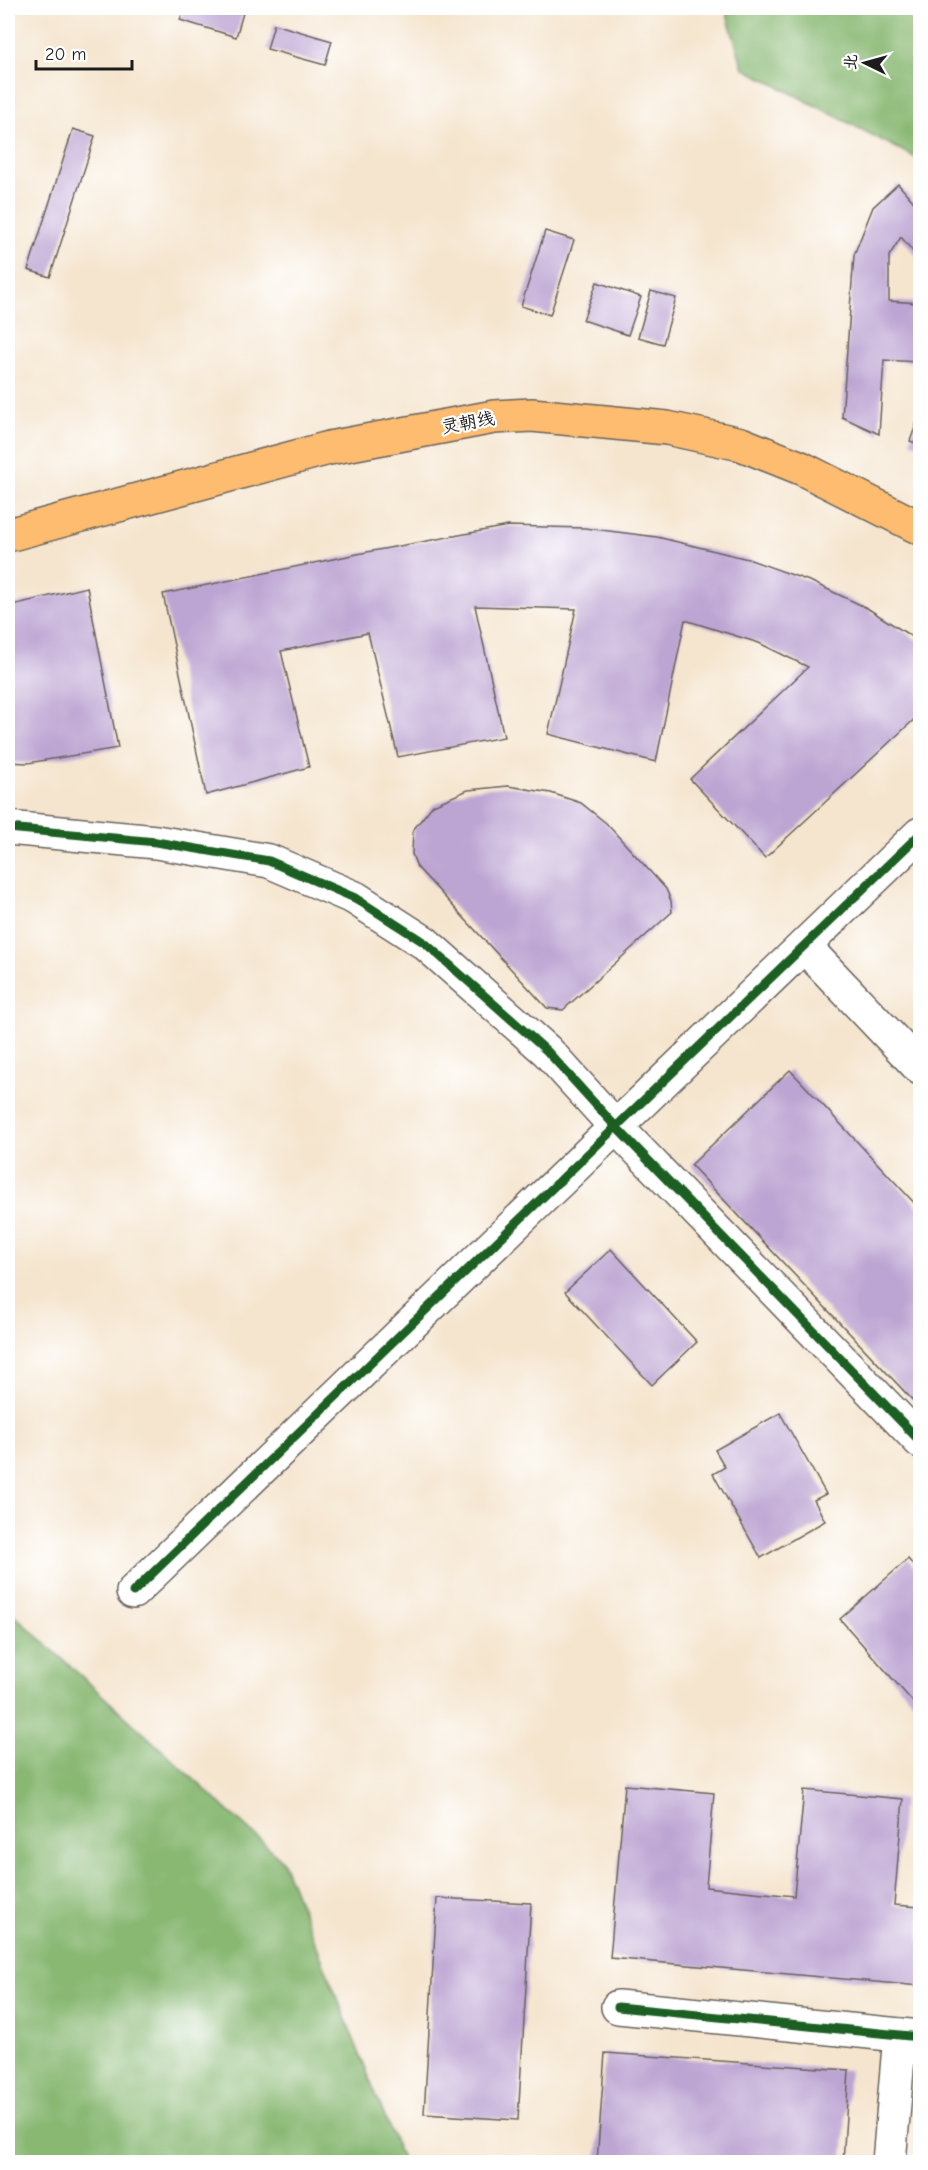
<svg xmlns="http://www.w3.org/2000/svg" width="928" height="2170" viewBox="0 0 928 2170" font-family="'Comic Neue','LXGW WenKai TC',sans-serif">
	<rect width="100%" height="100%" fill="#fff"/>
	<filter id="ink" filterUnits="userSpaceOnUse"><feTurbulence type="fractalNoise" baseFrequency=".0167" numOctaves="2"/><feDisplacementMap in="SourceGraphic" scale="12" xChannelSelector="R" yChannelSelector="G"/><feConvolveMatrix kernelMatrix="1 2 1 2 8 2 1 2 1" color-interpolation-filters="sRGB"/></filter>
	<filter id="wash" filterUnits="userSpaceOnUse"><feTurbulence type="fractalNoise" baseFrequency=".008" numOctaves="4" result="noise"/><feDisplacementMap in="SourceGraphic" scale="24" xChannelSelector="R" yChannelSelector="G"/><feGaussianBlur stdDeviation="1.35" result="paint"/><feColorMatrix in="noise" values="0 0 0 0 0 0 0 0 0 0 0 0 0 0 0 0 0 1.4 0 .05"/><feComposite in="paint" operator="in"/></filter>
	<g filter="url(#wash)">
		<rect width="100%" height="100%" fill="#f5e5cf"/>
		<g fill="#88b872" stroke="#526a47" stroke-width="1.5">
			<polygon points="725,8 920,8 920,160 743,68"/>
			<polygon points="8,1609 282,1860 403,2162 8,2162"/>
		</g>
		<g id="blocks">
			<g fill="#bda5d3">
				<polygon points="184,8 226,8 243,13 236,37 180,20"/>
				<polygon points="274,24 332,41 325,65 267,49"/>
				<polygon points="73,129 95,136 50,277 28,270"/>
				<polygon points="898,184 920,209 920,260 901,237 889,256 889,301 919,303 918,362 884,360 879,434 842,417 854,255 873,207"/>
				<polygon points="545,231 574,240 550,315 521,306"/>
				<polygon points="597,282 641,297 628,335 583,320"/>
				<polygon points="651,291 676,298 663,344 638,337"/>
				<polygon points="920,414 920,445 910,441"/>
				<polygon points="508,526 585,528 657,537 748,559 812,582 867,608 920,642 920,714 765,858 690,779 808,667 759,643 685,620 656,762 548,734 576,609 475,606 504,737 398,757 368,633 281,651 309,767 206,795 163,594 367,552"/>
				<polygon points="87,587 118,748 28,763 8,762 8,606"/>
				<polygon points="508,786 551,793 581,803 606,823 666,889 671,901 672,912 563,1010 547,1008 417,867 412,854 413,830 433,805 468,790"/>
				<polygon points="790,1070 920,1209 920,1408 691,1165"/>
				<polygon points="611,1249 697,1342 652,1385 565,1292"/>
				<polygon points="780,1413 826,1494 814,1500 825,1521 761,1558 713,1474 725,1467 715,1450"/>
				<polygon points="908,1559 920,1573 920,1710 840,1619"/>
				<polygon points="625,1785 714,1793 706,1887 794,1896 804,1790 903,1799 894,1905 920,1907 920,1986 610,1958"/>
				<polygon points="437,1898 531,1903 518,2120 424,2114"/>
				<polygon points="605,2053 849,2070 843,2162 597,2162"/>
			</g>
		</g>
	</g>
	<g filter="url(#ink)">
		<use href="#blocks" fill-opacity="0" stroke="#68625b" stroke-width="1.5"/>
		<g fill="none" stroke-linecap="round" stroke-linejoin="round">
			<g stroke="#68625b" stroke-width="36">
				<g id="minor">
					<polyline points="8,828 156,842 269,861 355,898 425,943 547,1051 616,1127 920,1441"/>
					<polyline points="804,946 920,1068"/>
					<polyline points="133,1592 920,834"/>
					<polyline points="618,2007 920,2037"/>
					<polyline points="889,2162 900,2035"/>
				</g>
			</g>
			<g stroke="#68625b" stroke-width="36">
				<polyline id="major" points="8,535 329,448 494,417 532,415 667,428 741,444 801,468 920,528"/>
			</g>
			<use href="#minor" stroke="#fff" stroke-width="33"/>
			<use href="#major" stroke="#fdbc70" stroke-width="33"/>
			<g stroke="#fff" stroke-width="13">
				<g id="cycleway">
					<polyline points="8,828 156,842 269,861 355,898 425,943 547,1051 616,1127 920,1441"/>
					<polyline points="133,1592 920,834"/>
					<polyline points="618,2007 920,2037"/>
				</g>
			</g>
			<use href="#cycleway" stroke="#1b5e20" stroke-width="9"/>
		</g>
	</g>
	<g text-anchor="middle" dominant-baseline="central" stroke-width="4.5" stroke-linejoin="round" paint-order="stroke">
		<g font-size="18" fill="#1c1c1c" stroke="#fff">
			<text transform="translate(468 423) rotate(-10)">灵朝线</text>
		</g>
	</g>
	<rect width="928" height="2170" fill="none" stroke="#fff" stroke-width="30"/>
	<g transform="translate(865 63) rotate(275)" stroke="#ffffff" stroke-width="4.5" paint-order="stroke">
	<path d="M0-4.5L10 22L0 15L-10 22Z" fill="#1c1c1c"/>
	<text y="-9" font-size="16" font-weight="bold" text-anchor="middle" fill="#1c1c1c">北</text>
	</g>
	<path d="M36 60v9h96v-9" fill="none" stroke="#1c1c1c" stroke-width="3"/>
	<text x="45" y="60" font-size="18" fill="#1c1c1c" stroke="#ffffff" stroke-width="4.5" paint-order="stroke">20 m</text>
</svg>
